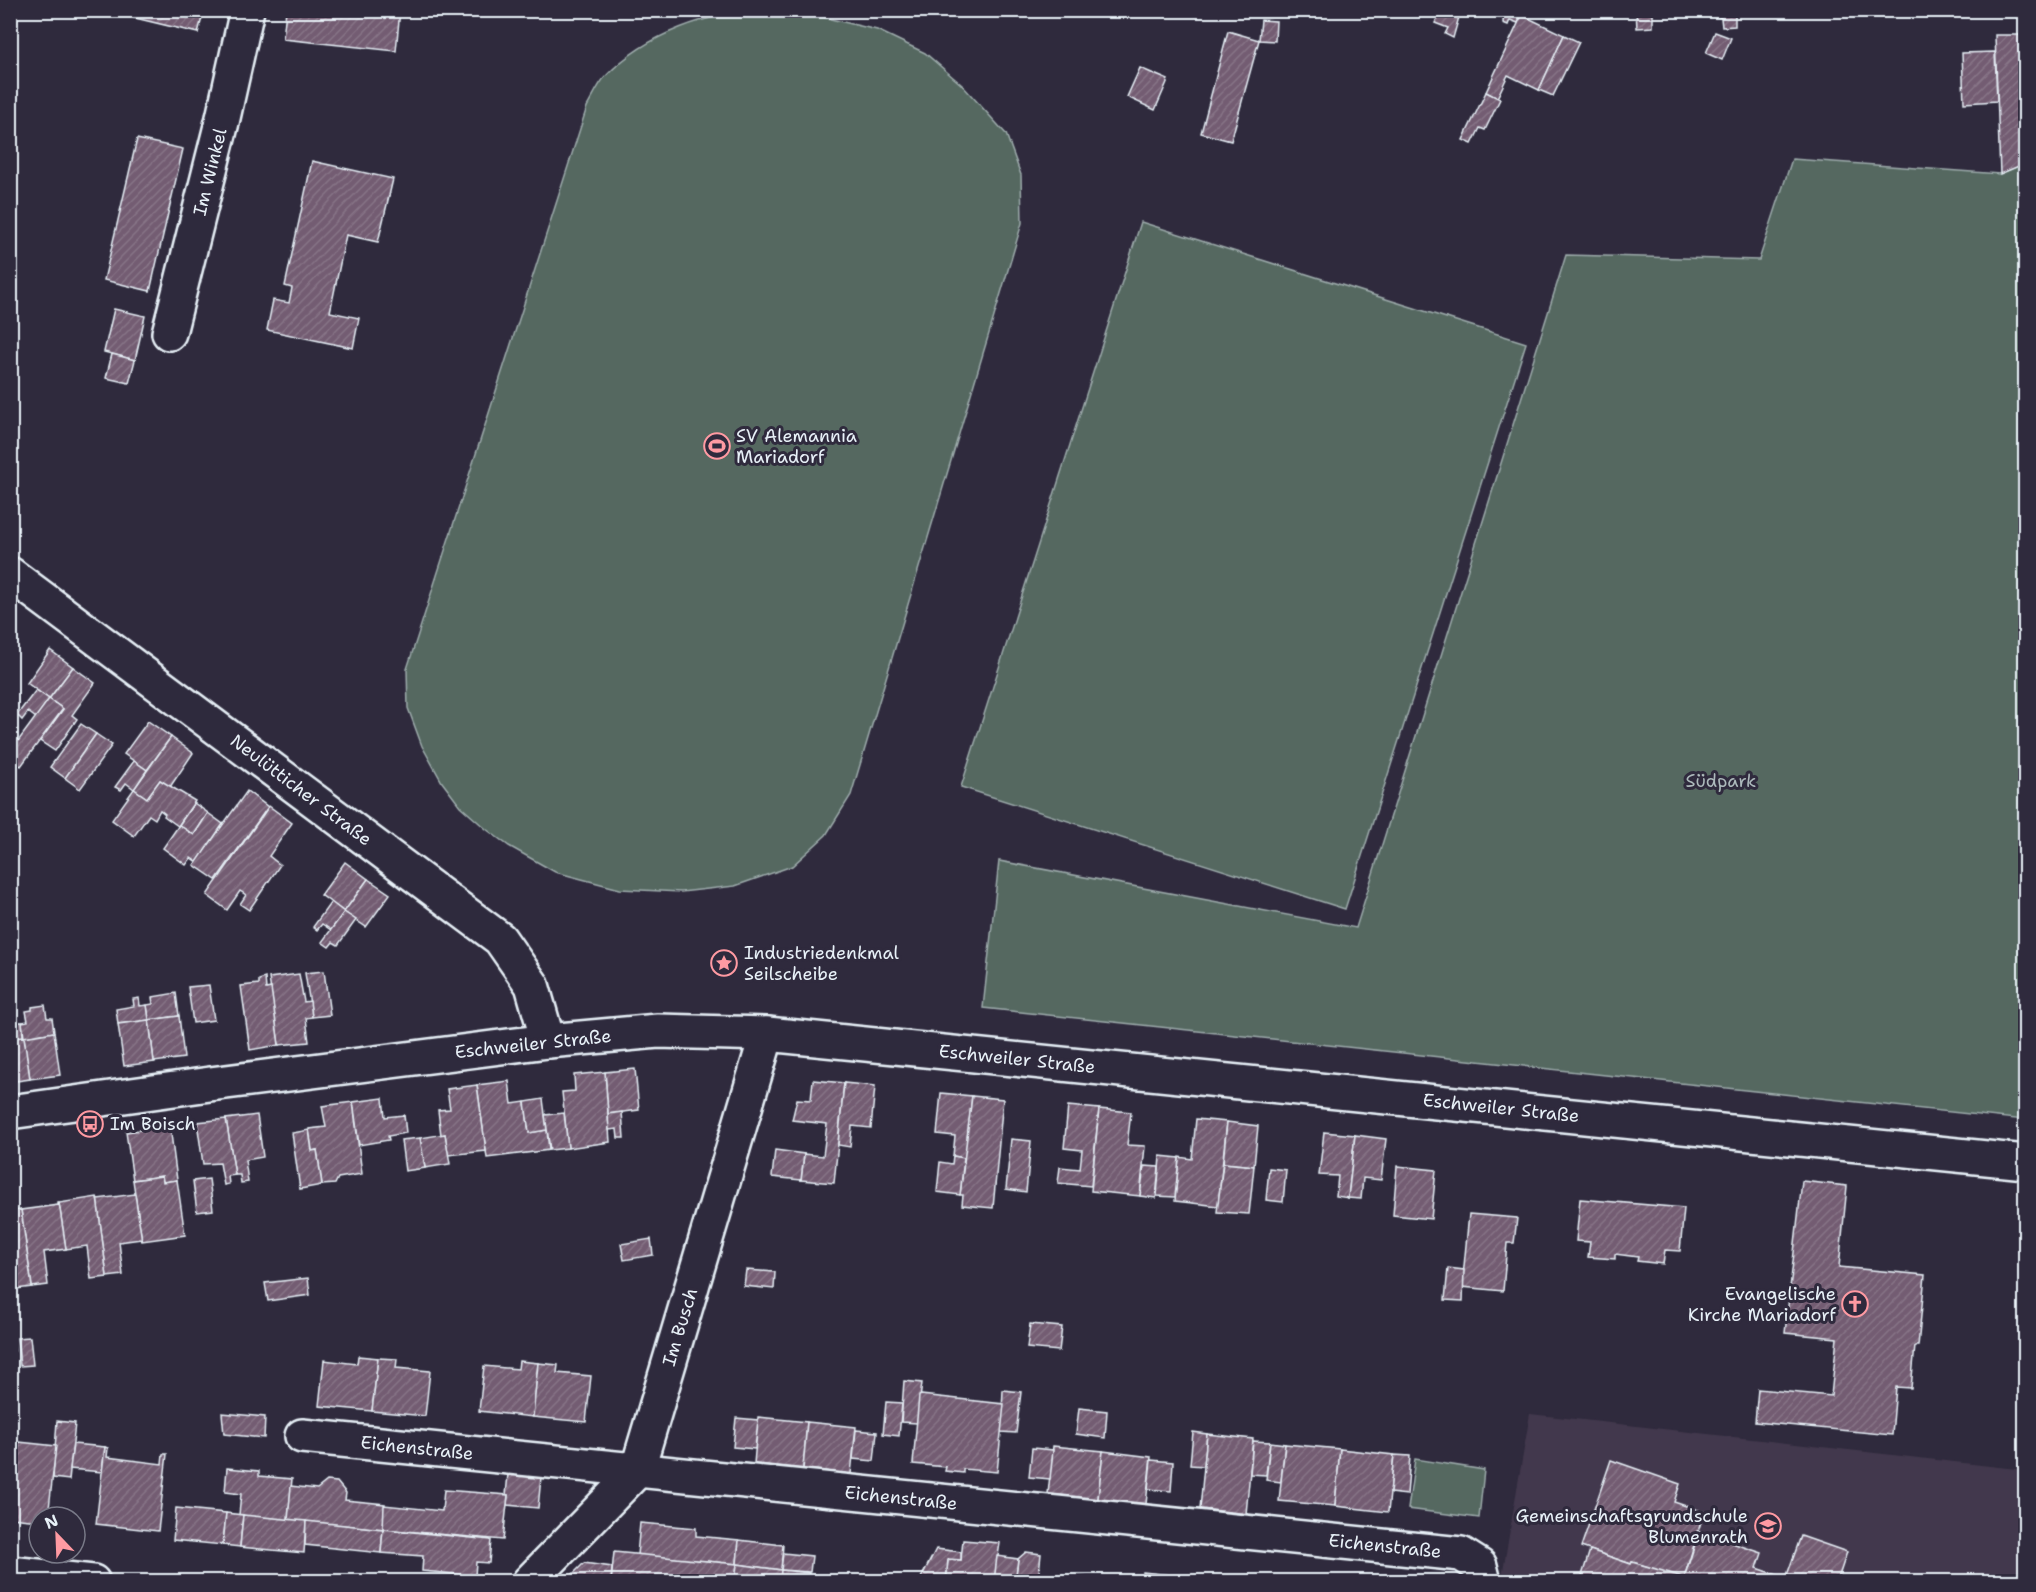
<svg xmlns="http://www.w3.org/2000/svg" width="2036" height="1592" viewBox="0 0 2036 1592" font-family="'Shantell Sans',sans-serif">
	<defs>
		<pattern id="building-hatch" width="6" height="6" patternUnits="userSpaceOnUse" patternTransform="scale(1.5)"><rect width="6" height="6" fill="#735c72"/><path d="M-1 1l2-2M0 6l6-6M5 7l2-2" fill="none" stroke="#877487"/></pattern>
	</defs>
	<rect width="100%" height="100%" fill="#2f2a3d"/>
	<filter id="ink" filterUnits="userSpaceOnUse"><feTurbulence type="fractalNoise" baseFrequency=".0167" numOctaves="2"/><feDisplacementMap in="SourceGraphic" scale="12" xChannelSelector="R" yChannelSelector="G"/><feConvolveMatrix kernelMatrix="1 2 1 2 8 2 1 2 1" color-interpolation-filters="sRGB"/></filter>
	<g filter="url(#ink)">
		<polygon fill="#43394d" points="1530,1414 2025,1470 2025,1581 1501,1582"/>
		<g fill="#546861" stroke="#9eacac" stroke-width="1.5">
			<path d="M 767,11 L 818,16 L 877,30 L 925,53 L 962,85 L 1006,134 L 1021,175 L 1022,223 L 851,795 L 826,835 L 792,866 L 735,886 L 681,892 L 620,889 L 555,872 L 509,846 L 486,829 L 460,806 L 442,782 L 422,746 L 408,708 L 407,669 L 587,107 C 593,97 598,84 606,76 C 645,35 711,10 767,11 Z"/>
			<polygon points="1792,159 2000,174 2025,163 2025,1120 983,1008 999,861 1356,928 1566,255 1759,260"/>
			<polygon points="1141,222 1526,343 1345,909 961,787"/>
			<polygon points="1415,1459 1484,1470 1479,1518 1408,1509"/>
		</g>
		<g fill="url(#building-hatch)" stroke="#e8f1f8" stroke-width="1.5">
			<polygon points="102,10 204,10 198,33"/>
			<polygon points="286,10 400,10 396,51 283,39"/>
			<polygon points="1441,10 1461,10 1453,38 1445,34 1448,28 1435,23"/>
			<polygon points="1504,10 1524,10 1518,23 1510,20 1508,25 1503,23"/>
			<polygon points="1636,10 1653,10 1653,27 1637,28"/>
			<polygon points="1735,10 1735,26 1722,27 1721,18 1706,11"/>
			<polygon points="1522,15 1564,35 1539,90 1508,75 1497,98 1486,92"/>
			<polygon points="1261,20 1276,21 1275,41 1259,40"/>
			<polygon points="1228,31 1259,40 1231,141 1201,133"/>
			<polygon points="1715,32 1731,38 1722,60 1706,53"/>
			<polygon points="1564,35 1579,42 1553,96 1539,90"/>
			<polygon points="1995,35 2026,35 2026,163 2000,174"/>
			<polygon points="1995,52 1997,101 1964,103 1962,53"/>
			<polygon points="1140,68 1168,80 1155,110 1127,97"/>
			<polygon points="1486,92 1500,99 1485,130 1480,128 1472,144 1463,140"/>
			<polygon points="137,139 183,149 150,291 104,280"/>
			<polygon points="312,161 393,179 378,242 346,235 330,312 359,318 353,348 267,330 273,300 289,303 292,288 285,286"/>
			<polygon points="114,309 145,316 135,360 104,352"/>
			<polygon points="112,354 135,360 129,383 106,378"/>
			<polygon points="50,650 73,667 49,699 27,683"/>
			<polygon points="73,667 95,683 72,715 77,719 55,751 40,741 63,709 49,699"/>
			<polygon points="36,690 49,699 36,718 28,712 22,720 17,715"/>
			<polygon points="49,699 63,709 21,766 10,758 10,752"/>
			<polygon points="148,721 171,737 147,770 124,754"/>
			<polygon points="81,724 96,734 65,778 50,767"/>
			<polygon points="96,734 112,745 80,789 65,778"/>
			<polygon points="171,737 193,753 170,787 160,780 147,798 134,789"/>
			<polygon points="134,761 147,770 134,789 126,783 121,790 115,787"/>
			<polygon points="160,780 195,801 178,826 164,816 165,814 160,810 155,819 149,815 134,836 112,820 134,789 147,798"/>
			<polygon points="247,791 268,807 216,880 194,865"/>
			<polygon points="194,803 208,813 194,835 179,825"/>
			<polygon points="269,806 292,823 269,856 280,865 249,910 240,904 246,895 240,891 227,910 207,895"/>
			<polygon points="208,813 223,824 197,862 191,858 186,865 163,848 179,825 194,835"/>
			<polygon points="345,862 368,879 344,912 321,895"/>
			<polygon points="368,879 390,894 366,927 344,912"/>
			<polygon points="331,902 344,912 331,930 322,924 317,930 313,927"/>
			<polygon points="344,912 356,920 338,945 333,942 329,947 322,942"/>
			<polygon points="324,971 330,1015 312,1017 305,973"/>
			<polygon points="299,974 304,1002 310,1001 312,1017 306,1018 309,1042 279,1045 269,978"/>
			<polygon points="265,978 266,989 271,988 279,1045 250,1050 241,986 259,984 259,980"/>
			<polygon points="209,985 214,1020 193,1023 188,987"/>
			<polygon points="176,993 179,1016 149,1020 147,1005 153,1004 152,997"/>
			<polygon points="139,998 140,1006 147,1005 149,1020 118,1024 116,1009 134,1006 133,999"/>
			<polygon points="45,1005 47,1018 52,1018 54,1032 24,1037 22,1022 28,1021 26,1011 32,1010 32,1007"/>
			<polygon points="14,1012 16,1022 22,1022 23,1036 11,1038 10,1013"/>
			<polygon points="179,1016 184,1058 154,1062 149,1020"/>
			<polygon points="149,1020 154,1062 124,1066 118,1024"/>
			<polygon points="54,1032 60,1075 30,1079 24,1037"/>
			<polygon points="24,1037 30,1079 10,1082 10,1038"/>
			<polygon points="635,1069 639,1110 608,1114 605,1072"/>
			<polygon points="605,1072 610,1142 568,1148 562,1092 575,1091 574,1075"/>
			<polygon points="813,1080 844,1083 834,1183 801,1180 804,1154 823,1156 827,1124 792,1120 797,1099 811,1100"/>
			<polygon points="509,1081 512,1104 525,1102 529,1133 547,1130 549,1150 487,1158 477,1085"/>
			<polygon points="844,1083 875,1086 871,1128 852,1126 850,1147 838,1145"/>
			<polygon points="477,1085 486,1151 448,1155 445,1134 441,1135 438,1110 450,1109 447,1089"/>
			<polygon points="941,1093 972,1096 965,1158 953,1156 955,1136 937,1134"/>
			<polygon points="972,1096 1003,1099 993,1208 962,1205 963,1195 960,1195"/>
			<polygon points="383,1098 385,1117 404,1115 406,1133 388,1136 389,1140 359,1145 353,1102"/>
			<polygon points="543,1099 547,1130 529,1133 525,1102"/>
			<polygon points="353,1102 362,1174 338,1178 335,1184 322,1185 317,1150 312,1151 309,1129 326,1127 322,1106"/>
			<polygon points="1068,1106 1099,1109 1091,1186 1058,1183 1060,1167 1080,1169 1082,1150 1064,1148"/>
			<polygon points="1099,1109 1131,1112 1127,1145 1145,1146 1140,1196 1091,1191"/>
			<polygon points="622,1112 624,1138 618,1138 617,1129 609,1130 608,1114"/>
			<polygon points="564,1113 568,1148 550,1150 545,1115"/>
			<polygon points="257,1115 263,1157 245,1160 248,1182 241,1183 240,1175 235,1175 226,1119"/>
			<polygon points="226,1119 235,1175 228,1176 229,1184 224,1185 220,1163 203,1164 197,1122"/>
			<polygon points="1196,1119 1227,1122 1218,1206 1175,1201 1179,1157 1192,1159"/>
			<polygon points="1227,1122 1258,1126 1254,1166 1223,1163"/>
			<polygon points="170,1126 177,1180 163,1182 162,1176 133,1180 126,1132"/>
			<polygon points="309,1130 312,1151 317,1150 322,1185 300,1189 292,1133"/>
			<polygon points="1324,1132 1355,1135 1348,1198 1336,1196 1338,1176 1319,1175"/>
			<polygon points="445,1134 450,1164 425,1168 420,1138"/>
			<polygon points="1355,1135 1386,1139 1381,1180 1363,1178 1361,1199 1348,1198"/>
			<polygon points="420,1138 425,1168 405,1171 401,1140"/>
			<polygon points="1011,1139 1031,1141 1026,1192 1006,1189"/>
			<polygon points="775,1150 804,1154 801,1180 772,1177"/>
			<polygon points="953,1156 964,1158 960,1195 937,1192 940,1162 952,1164"/>
			<polygon points="1160,1156 1179,1158 1175,1197 1157,1196"/>
			<polygon points="1223,1163 1254,1166 1249,1214 1217,1212"/>
			<polygon points="1144,1166 1159,1167 1156,1198 1140,1196"/>
			<polygon points="1397,1166 1436,1170 1431,1219 1393,1215"/>
			<polygon points="1269,1168 1286,1170 1283,1202 1266,1200"/>
			<polygon points="162,1176 163,1182 177,1180 185,1235 142,1241 133,1180"/>
			<polygon points="209,1179 213,1210 197,1212 193,1181"/>
			<polygon points="1802,1181 1847,1186 1839,1267 1925,1275 1918,1346 1915,1346 1911,1388 1896,1387 1892,1435 1755,1422 1758,1389 1831,1396 1837,1338 1785,1333"/>
			<polygon points="135,1194 142,1241 141,1239 119,1242 123,1275 107,1277 97,1197 98,1199"/>
			<polygon points="97,1197 107,1277 91,1279 87,1246 66,1249 59,1203"/>
			<polygon points="1580,1199 1684,1208 1680,1251 1665,1250 1663,1264 1637,1261 1638,1257 1615,1254 1615,1259 1588,1257 1590,1242 1576,1241"/>
			<polygon points="58,1203 59,1203 66,1249 44,1252 48,1285 32,1287 21,1210 58,1205"/>
			<polygon points="21,1210 32,1287 16,1289 12,1257 10,1257 10,1211"/>
			<polygon points="1469,1214 1517,1218 1514,1243 1507,1243 1503,1291 1462,1287"/>
			<polygon points="651,1239 653,1255 624,1260 621,1244"/>
			<polygon points="1448,1268 1464,1270 1463,1301 1445,1300"/>
			<polygon points="746,1270 775,1272 774,1289 744,1286"/>
			<polygon points="308,1278 310,1295 268,1301 265,1283"/>
			<polygon points="1030,1324 1062,1327 1059,1351 1027,1348"/>
			<polygon points="30,1337 33,1365 20,1366 17,1338"/>
			<polygon points="10,1339 13,1339 14,1351 10,1351"/>
			<polygon points="358,1356 378,1358 372,1411 319,1406 324,1360 357,1364"/>
			<polygon points="378,1358 397,1359 396,1368 430,1371 425,1416 372,1411"/>
			<polygon points="519,1361 538,1363 533,1417 479,1411 484,1366 518,1369"/>
			<polygon points="538,1363 558,1365 557,1373 591,1376 586,1422 533,1417"/>
			<polygon points="904,1381 922,1383 917,1423 901,1422"/>
			<polygon points="1003,1390 1021,1392 1016,1433 1001,1432"/>
			<polygon points="921,1395 1004,1404 997,1472 963,1469 963,1473 945,1471 946,1467 913,1464 919,1396"/>
			<polygon points="886,1402 902,1403 899,1436 883,1434"/>
			<polygon points="1079,1408 1107,1411 1105,1438 1076,1434"/>
			<polygon points="222,1413 265,1417 264,1438 224,1434"/>
			<polygon points="758,1417 807,1422 803,1469 754,1464"/>
			<polygon points="736,1418 758,1420 755,1449 733,1447"/>
			<polygon points="57,1421 75,1423 69,1480 53,1478"/>
			<polygon points="807,1422 856,1427 851,1474 803,1469"/>
			<polygon points="856,1430 877,1432 874,1461 853,1459"/>
			<polygon points="1193,1432 1207,1434 1204,1466 1190,1465"/>
			<polygon points="1207,1434 1253,1439 1246,1514 1200,1509"/>
			<polygon points="1253,1441 1270,1442 1266,1475 1250,1474"/>
			<polygon points="19,1442 56,1446 48,1517 39,1517 39,1521 11,1518"/>
			<polygon points="1270,1442 1285,1444 1281,1482 1266,1480"/>
			<polygon points="73,1444 105,1447 102,1472 70,1469"/>
			<polygon points="1285,1444 1340,1449 1335,1506 1279,1501"/>
			<polygon points="1053,1446 1103,1451 1098,1499 1048,1494"/>
			<polygon points="105,1447 108,1448 107,1457 162,1464 163,1454 167,1454 158,1531 96,1524"/>
			<polygon points="1032,1448 1053,1450 1050,1479 1029,1477"/>
			<polygon points="1340,1449 1394,1455 1388,1512 1335,1506"/>
			<polygon points="1103,1451 1151,1457 1146,1504 1098,1499"/>
			<polygon points="1394,1455 1410,1456 1407,1495 1390,1493"/>
			<polygon points="1151,1460 1173,1462 1171,1491 1148,1489"/>
			<polygon points="1611,1460 1680,1484 1674,1502 1704,1512 1684,1578 1632,1562 1631,1564 1581,1547"/>
			<polygon points="10,1462 17,1462 11,1518 10,1518"/>
			<polygon points="227,1468 259,1471 259,1476 292,1479 288,1520 239,1515 241,1494 225,1492"/>
			<polygon points="508,1474 541,1477 538,1508 507,1505 508,1495 506,1495"/>
			<polygon points="327,1481 337,1482 346,1493 345,1500 385,1504 383,1529 288,1520 291,1486 317,1489"/>
			<polygon points="444,1490 508,1495 503,1540 383,1529 384,1505 442,1511"/>
			<polygon points="176,1508 226,1513 223,1545 173,1540"/>
			<polygon points="226,1513 243,1515 240,1547 223,1545"/>
			<polygon points="243,1515 306,1521 304,1553 240,1547"/>
			<polygon points="306,1521 383,1529 381,1553 305,1545"/>
			<polygon points="640,1523 696,1528 696,1536 739,1540 737,1564 637,1555"/>
			<polygon points="383,1529 491,1540 489,1563 476,1562 475,1576 422,1571 423,1556 381,1553"/>
			<polygon points="1699,1532 1762,1553 1757,1568 1786,1578 1801,1536 1847,1552 1837,1582 1696,1582 1684,1578"/>
			<polygon points="739,1540 783,1545 781,1570 737,1564"/>
			<polygon points="963,1540 1000,1543 994,1582 946,1582 948,1559 961,1560"/>
			<polygon points="936,1549 961,1552 961,1560 948,1559 946,1582 919,1582"/>
			<polygon points="1590,1550 1631,1564 1632,1562 1683,1577 1681,1582 1580,1582"/>
			<polygon points="614,1552 737,1564 735,1582 611,1582"/>
			<polygon points="1026,1552 1041,1554 1039,1573 1100,1579 1100,1582 1015,1582 1018,1559"/>
			<polygon points="783,1553 812,1556 810,1572 781,1570"/>
			<polygon points="997,1556 1018,1559 1015,1582 994,1582"/>
			<polygon points="584,1563 612,1567 611,1582 565,1582"/>
			<polygon points="737,1564 781,1570 780,1582 735,1582"/>
			<polygon points="781,1570 809,1573 808,1582 780,1582"/>
			<polygon points="1143,1572 1179,1576 1179,1582 1142,1582"/>
			<polygon points="1179,1576 1209,1578 1209,1582 1179,1582"/>
			<polygon points="1100,1579 1101,1579 1130,1582 1100,1582"/>
		</g>
		<g fill="none" stroke-linecap="round" stroke-linejoin="round">
			<g stroke="#e8f1f8" stroke-width="38">
				<g id="minor">
					<polyline points="169,333 223,118 247,10"/>
					<polyline points="10,574 500,939 532,985 548,1041"/>
					<polyline points="10,1112 210,1084 548,1041 658,1031 767,1034 2026,1162"/>
					<polyline points="302,1436 1461,1554 1480,1566 1484,1582"/>
					<polyline points="10,1573 93,1582"/>
					<polyline points="529,1582 637,1471 767,1034"/>
				</g>
			</g>
			<use href="#minor" stroke="#2f2a3d" stroke-width="33"/>
		</g>
	</g>
	<defs>
		<g id="stadium-ring" transform="scale(1.35)"><circle r="9.5" fill="#2f2a3d" stroke="#ff9aa2" stroke-width="1.5"/><path d="M0-5a6.5 5 0 1 0 0 10a6.5 5 0 1 0 0-10ZM-3.5-1.8h7v3.6h-7Z" fill="#ff9aa2"/></g>
		<g id="sight-ring" transform="scale(1.35)"><circle r="9.5" fill="#2f2a3d" stroke="#ff9aa2" stroke-width="1.5"/><path d="M0-6L1.8-2.2L6-1.7L2.9 1.2L3.7 5.4L0 3.3L-3.7 5.4L-2.9 1.2L-6-1.7L-1.8-2.2Z" fill="#ff9aa2"/></g>
		<g id="bus-ring" transform="scale(1.35)"><circle r="9.5" fill="#2f2a3d" stroke="#ff9aa2" stroke-width="1.5"/><path d="M-5-6H5V4H4V6H2V4H-2V6H-4V4H-5ZM-3.5-4V0h7V-4ZM-3.5 1.2v1.5H-2V1.2ZM2 1.2v1.5H3.5V1.2Z" fill="#ff9aa2"/></g>
		<g id="church-ring" transform="scale(1.35)"><circle r="9.5" fill="#2f2a3d" stroke="#ff9aa2" stroke-width="1.5"/><path d="M-1.2-6h2.4v3.5h3.3v2.4h-3.3V6h-2.4V-.1h-3.3v-2.4h3.3Z" fill="#ff9aa2"/></g>
		<g id="school-ring" transform="scale(1.35)"><circle r="9.5" fill="#2f2a3d" stroke="#ff9aa2" stroke-width="1.5"/><path d="M0-5L7-2L0 1L-7-2ZM-4 1L0 2.5L4 1V4Q0 6-4 4Z" fill="#ff9aa2"/></g>
	</defs>
	<g fill-rule="evenodd">
		<use href="#stadium-ring" x="717" y="446"/>
		<use href="#sight-ring" x="724" y="963"/>
		<use href="#bus-ring" x="90" y="1124"/>
		<use href="#church-ring" x="1855" y="1304"/>
		<use href="#school-ring" x="1768" y="1526"/>
	</g>
	<g text-anchor="middle" dominant-baseline="central" stroke-width="6" stroke-linejoin="round" paint-order="stroke">
		<g font-size="18" fill="#e8f1f8" stroke="#2f2a3d">
			<text transform="translate(210 172) rotate(-76)">Im Winkel</text>
			<text transform="translate(301 790) rotate(37)">Neulütticher Straße</text>
			<text transform="translate(533 1044) rotate(-6)">Eschweiler Straße</text>
			<text transform="translate(1017 1059) rotate(6)">Eschweiler Straße</text>
			<text transform="translate(1501 1108) rotate(6)">Eschweiler Straße</text>
			<text transform="translate(680 1327) rotate(-73)">Im Busch</text>
			<text transform="translate(417 1448) rotate(6)">Eichenstraße</text>
			<text transform="translate(901 1498) rotate(6)">Eichenstraße</text>
			<text transform="translate(1385 1546) rotate(6)">Eichenstraße</text>
		</g>
		<g font-size="18" fill="#e8f1f8" stroke="#2f2a3d" text-anchor="start">
			<text x="736" y="436">SV Alemannia<tspan x="736" dy="21">Mariadorf</tspan></text>
			<text x="744" y="953">Industriedenkmal<tspan x="744" dy="21">Seilscheibe</tspan></text>
			<text x="110" y="1124">Im Boisch</text>
			<text x="1836" y="1294" text-anchor="end">Evangelische<tspan x="1836" dy="21">Kirche Mariadorf</tspan></text>
			<text x="1748" y="1516" text-anchor="end">Gemeinschaftsgrundschule<tspan x="1748" dy="21">Blumenrath</tspan></text>
		</g>
		<g font-size="18" fill="#adbabc" stroke="#2f2a3d">
			<text x="1721" y="781">Südpark</text>
		</g>
	</g>
	<rect width="2036" height="1592" fill="none" stroke="#2f2a3d" stroke-width="36"/>
	<rect x="18" y="18" width="2000" height="1556" fill="none" stroke="#e8f1f8" stroke-width="2" filter="url(#ink)"/>
	<g transform="translate(57 1535) rotate(337)"><circle r="28" fill="#2f2a3d" stroke="#797a88" stroke-width="1.5"/>
	<path d="M0-4.5L10 22L0 15L-10 22Z" fill="#ff9aa2"/>
	<text y="-9" font-size="16" font-weight="bold" text-anchor="middle" fill="#e8f1f8">N</text>
	</g>
</svg>
